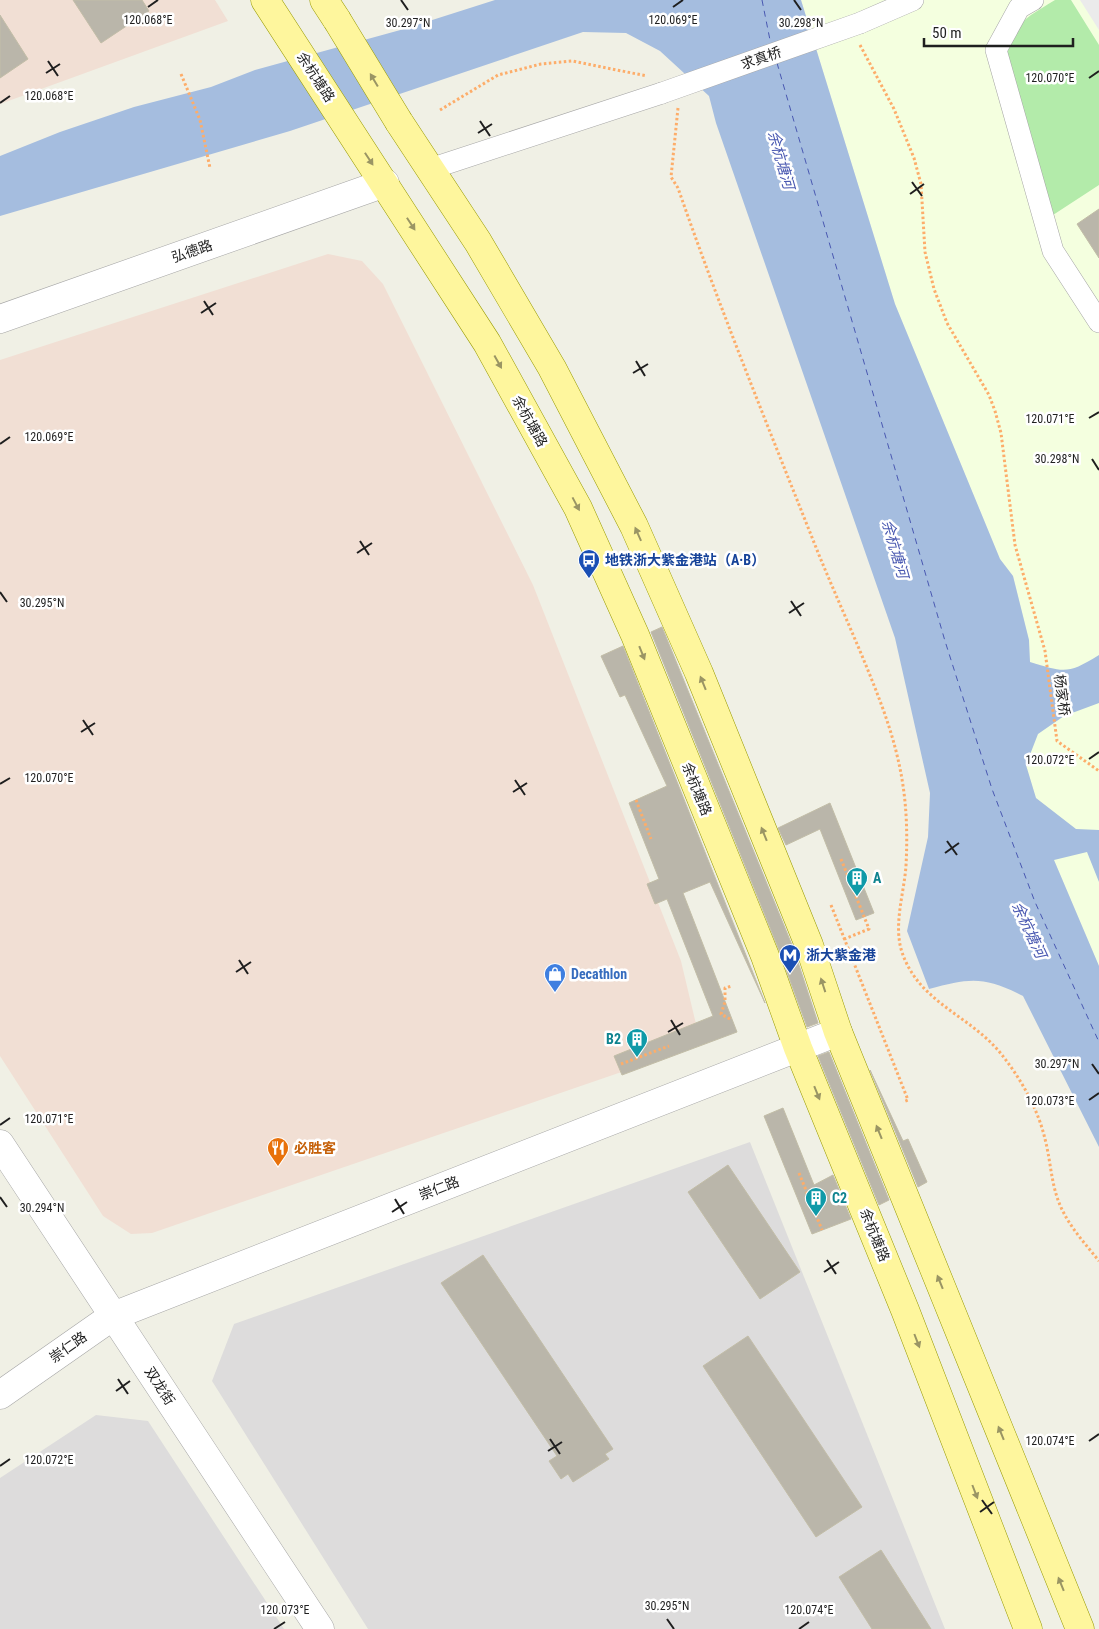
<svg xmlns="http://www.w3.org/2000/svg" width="1099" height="1629" viewBox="0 0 1099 1629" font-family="'Roboto Condensed','Noto Sans SC',sans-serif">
	<rect width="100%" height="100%" fill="#f0f0e5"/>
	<g fill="#dddcdc">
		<polygon points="750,1142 945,1629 368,1629 212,1381 234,1324"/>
		<polygon points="96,1415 148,1421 284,1629 0,1629 0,1478"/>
	</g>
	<g fill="#f1dfd4">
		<polygon points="0,0 215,0 228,21 0,104"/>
		<polygon points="328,254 362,261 383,284 533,585 681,961 696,1024 671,1055 152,1233 131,1234 103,1216 0,1056 0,360"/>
	</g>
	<polygon fill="#f4ffdf" points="801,0 1099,0 1099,966 1054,860 1026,765 1029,641 1013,576 1000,559 895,304"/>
	<path fill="#b3ebaa" d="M 1055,0 L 1071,0 L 1099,45 L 1099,185 L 1053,215 L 1007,55 C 1015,21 1026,18 1055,0 Z"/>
	<polygon fill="#ebebeb" points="1080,0 1099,0 1099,30"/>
	<path fill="#a5bddf" d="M 495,0 L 801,0 L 895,304 L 1000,559 L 1013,576 L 1029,640 L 1030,662 C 1064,672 1067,675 1099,655 L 1099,703 L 1064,716 L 1038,734 L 1026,765 L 1036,798 L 1076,829 L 1099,830 L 1099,882 L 1087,852 L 1054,860 L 1099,966 L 1099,1147 L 1023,996 C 984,976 970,978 929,989 L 907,931 L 928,837 L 930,793 L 895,638 L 716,123 L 709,96 L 660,51 L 626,33 L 583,32 L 290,131 L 0,216 L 0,156 L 60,132 L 134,107 L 211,87 L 255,70 L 404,29 Z"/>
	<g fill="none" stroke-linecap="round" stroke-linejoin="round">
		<g stroke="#4958b1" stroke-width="1" stroke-dasharray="6 5" stroke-linecap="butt">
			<polyline points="762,0 771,45"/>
			<polyline points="777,63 945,641 992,789 1035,902 1099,1042"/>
		</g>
	</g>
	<g fill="#bab6aa" stroke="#c2bda7">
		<polygon points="73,0 142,0 149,11 101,43"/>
		<polygon points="0,15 28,59 0,78"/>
		<polygon points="1099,209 1099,258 1077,224"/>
		<polygon points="662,627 794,950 818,1023 807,1027 779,950 651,632"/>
		<polygon points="623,646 765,1003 710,882 683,893 737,1032 622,1075 614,1056 713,1016 667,899 655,904 647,884 659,879 629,803 667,786 625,695 620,697 601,656"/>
		<polygon points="830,803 874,913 856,920 820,829 786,845 778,828"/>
		<polygon points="829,1052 889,1200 879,1205 818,1056"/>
		<polygon points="870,1070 903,1141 908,1139 927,1182 918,1187"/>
		<polygon points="783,1108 814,1185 833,1175 851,1219 812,1234 764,1116"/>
		<polygon points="728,1165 800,1272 760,1299 688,1192"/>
		<polygon points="483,1255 613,1449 605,1454 609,1459 573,1482 568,1474 561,1479 549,1461 557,1456 441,1283"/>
		<polygon points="748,1336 862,1507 816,1537 703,1366"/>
		<polygon points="881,1550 931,1629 872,1629 839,1577"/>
	</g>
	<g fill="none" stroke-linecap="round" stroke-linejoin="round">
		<g stroke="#a6a6a6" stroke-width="22">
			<g id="minor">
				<polyline points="1033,0 1019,8 996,50 1053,251 1099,322"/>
				<polyline points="860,23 913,0"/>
				<polyline points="430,169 662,93"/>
			</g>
		</g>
		<g stroke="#a6a6a6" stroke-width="29">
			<g id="tertiary">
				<polyline points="0,319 385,183"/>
				<polyline points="0,1144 320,1629"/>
				<polyline points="0,1395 113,1316 838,1032"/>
			</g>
		</g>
		<g stroke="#979a00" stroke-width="29">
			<g id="primary">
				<polyline points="265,0 487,343 578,508 635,635 765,956 798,1048 905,1310 1028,1629"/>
				<polyline points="324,0 337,20"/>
				<polyline points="399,122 478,242 552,368 634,526 699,673 809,945 838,1032 1080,1629"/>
			</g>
		</g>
		<g stroke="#fdad6a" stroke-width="3" stroke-dasharray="2.5 2.5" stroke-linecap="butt">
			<polyline points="860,45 894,109 914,158 921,184 925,252 934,289 947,323 989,395 995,411 1001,433 1015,545 1045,651 1057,741 1099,771"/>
			<polyline points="181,74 200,120 210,168"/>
			<path d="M 678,108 L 671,177 L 678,188 C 721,312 771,434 819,555 C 840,606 864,657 883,709 C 903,765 909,807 906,866 C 904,893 894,922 901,949 C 917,1003 971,1015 1002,1055 C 1021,1079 1038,1109 1045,1139 C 1050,1158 1051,1179 1057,1197 C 1065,1222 1083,1241 1099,1261"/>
			<polyline points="440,110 498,75 541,64 572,61 647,76"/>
			<polyline points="636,800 651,839"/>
			<polyline points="841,859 869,929 842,940"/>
			<polyline points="831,905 908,1100 903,1102"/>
			<polyline points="730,1019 721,1014 725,1002 725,988 732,986"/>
			<polyline points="621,1064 669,1046"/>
			<polyline points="799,1173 822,1230"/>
		</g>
		<use href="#minor" stroke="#fff" stroke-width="21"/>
		<use href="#tertiary" stroke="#fff" stroke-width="28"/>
		<use href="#primary" stroke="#fef69d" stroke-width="28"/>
		<g stroke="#a6a6a6" stroke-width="22" stroke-linecap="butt">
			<polyline id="minor-bridge" points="662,93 860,23"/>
		</g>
		<g stroke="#979a00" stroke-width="29" stroke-linecap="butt">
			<polyline id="primary-bridge" points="337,20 399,122"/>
		</g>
		<use href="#minor-bridge" stroke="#fff" stroke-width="21"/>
		<use href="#primary-bridge" stroke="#fef69d" stroke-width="28"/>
	</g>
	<defs><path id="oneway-solid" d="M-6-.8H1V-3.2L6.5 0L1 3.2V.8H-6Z" transform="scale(1.25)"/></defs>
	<g fill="#9a9564">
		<use href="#oneway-solid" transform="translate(374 80) rotate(-121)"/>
		<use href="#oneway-solid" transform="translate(369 159) rotate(57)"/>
		<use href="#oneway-solid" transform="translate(411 224) rotate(57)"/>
		<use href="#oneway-solid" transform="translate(498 362) rotate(61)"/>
		<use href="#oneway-solid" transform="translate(576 504) rotate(62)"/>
		<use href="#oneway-solid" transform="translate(638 534) rotate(-114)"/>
		<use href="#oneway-solid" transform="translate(642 653) rotate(68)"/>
		<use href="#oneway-solid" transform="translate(703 683) rotate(-112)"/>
		<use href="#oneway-solid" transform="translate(764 834) rotate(-112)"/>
		<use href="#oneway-solid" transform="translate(823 985) rotate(-108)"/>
		<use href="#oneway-solid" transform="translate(817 1093) rotate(68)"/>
		<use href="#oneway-solid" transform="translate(879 1132) rotate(-112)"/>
		<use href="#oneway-solid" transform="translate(940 1282) rotate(-112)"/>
		<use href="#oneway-solid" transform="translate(917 1341) rotate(69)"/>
		<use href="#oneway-solid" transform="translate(1001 1433) rotate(-112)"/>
		<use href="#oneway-solid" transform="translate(975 1492) rotate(69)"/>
		<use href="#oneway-solid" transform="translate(1061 1584) rotate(-112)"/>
	</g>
	<path fill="none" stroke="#1f1f1f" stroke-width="2" d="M 401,0 L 408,10M 794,0 L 801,10M 148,7 L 158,0M 673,7 L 683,0M 48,61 L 58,76M 46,73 L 60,64M 1089,78 L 1099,71M 0,103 L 10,96M 480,121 L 490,136M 478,133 L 492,124M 912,182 L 922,196M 910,194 L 924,184M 204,301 L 213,315M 201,313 L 216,303M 636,361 L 645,376M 633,373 L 648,364M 1089,418 L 1099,412M 0,444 L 10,437M 1092,459 L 1099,470M 360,541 L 369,555M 357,553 L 372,543M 0,592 L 7,602M 791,601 L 801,616M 789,613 L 804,603M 83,720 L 93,735M 81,732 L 95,723M 1089,759 L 1099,752M 515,780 L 525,795M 0,784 L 10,778M 513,792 L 527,783M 947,841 L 957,855M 945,853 L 959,843M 239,960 L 248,974M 236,972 L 251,962M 671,1020 L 680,1035M 668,1032 L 683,1023M 1092,1064 L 1099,1074M 1089,1100 L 1099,1093M 0,1125 L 10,1118M 0,1197 L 7,1207M 395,1199 L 404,1214M 392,1212 L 407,1202M 827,1260 L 836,1274M 824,1272 L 839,1262M 118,1379 L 128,1394M 116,1391 L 130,1381M 550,1439 L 560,1454M 1089,1441 L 1099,1434M 548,1451 L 562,1442M 0,1466 L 10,1459M 982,1500 L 992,1514M 980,1512 L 994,1502M 667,1619 L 674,1629M 274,1629 L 285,1622M 799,1629 L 809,1622"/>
	<defs>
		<g id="bus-pin" transform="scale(1.125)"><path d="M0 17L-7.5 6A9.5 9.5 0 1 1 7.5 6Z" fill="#1a4fb4" stroke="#fff"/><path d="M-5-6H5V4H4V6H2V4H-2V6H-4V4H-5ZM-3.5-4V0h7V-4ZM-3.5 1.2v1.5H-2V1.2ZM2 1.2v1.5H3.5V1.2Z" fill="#fff"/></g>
		<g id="building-pin" transform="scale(1.125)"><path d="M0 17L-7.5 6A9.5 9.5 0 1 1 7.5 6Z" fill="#0f9aa8" stroke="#fff"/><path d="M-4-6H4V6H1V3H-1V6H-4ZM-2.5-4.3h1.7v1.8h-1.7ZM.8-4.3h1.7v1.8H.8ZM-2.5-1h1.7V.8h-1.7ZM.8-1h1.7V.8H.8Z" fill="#fff"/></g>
		<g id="metro-pin" transform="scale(1.125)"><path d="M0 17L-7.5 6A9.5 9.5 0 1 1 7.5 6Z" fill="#1a4fb4" stroke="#fff"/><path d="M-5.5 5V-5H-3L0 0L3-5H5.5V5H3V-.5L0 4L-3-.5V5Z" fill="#fff"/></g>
		<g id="shop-pin" transform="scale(1.125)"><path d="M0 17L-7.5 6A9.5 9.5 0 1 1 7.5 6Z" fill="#3f7fe0" stroke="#fff"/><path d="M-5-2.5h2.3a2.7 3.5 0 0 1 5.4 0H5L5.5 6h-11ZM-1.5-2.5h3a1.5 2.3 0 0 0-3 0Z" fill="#fff"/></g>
		<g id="restaurant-pin" transform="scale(1.125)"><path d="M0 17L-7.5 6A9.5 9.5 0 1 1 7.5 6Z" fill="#e8710a" stroke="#fff"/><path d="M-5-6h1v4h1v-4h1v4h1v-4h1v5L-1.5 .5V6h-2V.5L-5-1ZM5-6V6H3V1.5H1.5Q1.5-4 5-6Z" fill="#fff"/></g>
	</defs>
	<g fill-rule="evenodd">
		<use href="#bus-pin" x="589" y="560"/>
		<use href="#building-pin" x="857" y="878"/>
		<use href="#metro-pin" x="790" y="955"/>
		<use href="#shop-pin" x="555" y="974"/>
		<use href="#building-pin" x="637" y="1039"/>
		<use href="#restaurant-pin" x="278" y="1148"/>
		<use href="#building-pin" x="816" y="1198"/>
	</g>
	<g text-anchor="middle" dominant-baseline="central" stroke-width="5" stroke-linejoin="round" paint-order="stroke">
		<g font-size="14" fill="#1f1f1f" stroke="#fff">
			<text transform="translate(761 58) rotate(-19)">求真桥</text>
			<text transform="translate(316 77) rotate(57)">余杭塘路</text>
			<text transform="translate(192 251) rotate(-19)">弘德路</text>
			<text transform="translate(530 421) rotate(61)">余杭塘路</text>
			<text transform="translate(1062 695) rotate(82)">杨家桥</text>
			<text transform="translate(697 789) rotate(68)">余杭塘路</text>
			<text transform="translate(439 1188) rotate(-21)">崇仁路</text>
			<text transform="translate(875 1235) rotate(68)">余杭塘路</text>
			<text transform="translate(68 1347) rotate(-35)">崇仁路</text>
			<text transform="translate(160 1386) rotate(57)">双龙街</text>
		</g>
		<g font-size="14" font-weight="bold" fill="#164399" stroke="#fff" text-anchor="start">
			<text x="605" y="560">地铁浙大紫金港站（A·B）</text>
			<text x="806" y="955">浙大紫金港</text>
		</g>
		<g font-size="14" font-weight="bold" fill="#0d838f" stroke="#fff" text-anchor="start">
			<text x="873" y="878">A</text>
			<text x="621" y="1039" text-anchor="end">B2</text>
			<text x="832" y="1198">C2</text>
		</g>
		<g font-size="14" font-weight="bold" fill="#366cbe" stroke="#fff" text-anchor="start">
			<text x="571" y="974">Decathlon</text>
		</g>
		<g font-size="14" font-weight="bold" fill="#c56008" stroke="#fff" text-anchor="start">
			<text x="294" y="1148">必胜客</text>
		</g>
		<g font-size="15" font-style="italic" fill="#4958b1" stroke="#fff">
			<text transform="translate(781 160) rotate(74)">余杭塘河</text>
			<text transform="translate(895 549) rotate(74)">余杭塘河</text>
			<text transform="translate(1029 930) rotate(65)">余杭塘河</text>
		</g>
	</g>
	<g font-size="12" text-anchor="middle" fill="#1f1f1f" stroke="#fff" stroke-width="5" stroke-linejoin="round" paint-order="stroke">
		<text x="148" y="24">120.068°E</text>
		<text x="673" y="24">120.069°E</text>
		<text x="801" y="27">30.298°N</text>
		<text x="408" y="27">30.297°N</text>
		<text x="1050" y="82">120.070°E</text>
		<text x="49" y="100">120.068°E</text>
		<text x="1050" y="423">120.071°E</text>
		<text x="49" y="441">120.069°E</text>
		<text x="1057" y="463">30.298°N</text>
		<text x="42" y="607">30.295°N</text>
		<text x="1050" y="764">120.072°E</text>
		<text x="49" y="782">120.070°E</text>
		<text x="1057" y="1068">30.297°N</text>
		<text x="1050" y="1105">120.073°E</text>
		<text x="49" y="1123">120.071°E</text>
		<text x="42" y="1212">30.294°N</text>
		<text x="1050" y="1445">120.074°E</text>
		<text x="49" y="1464">120.072°E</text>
		<text x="667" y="1610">30.295°N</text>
		<text x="285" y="1614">120.073°E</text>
		<text x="809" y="1614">120.074°E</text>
	</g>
	<path d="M924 38v8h149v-8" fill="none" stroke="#1f1f1f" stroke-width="2.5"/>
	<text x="932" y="38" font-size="15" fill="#1f1f1f" stroke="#ffffff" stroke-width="4" paint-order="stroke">50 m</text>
</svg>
